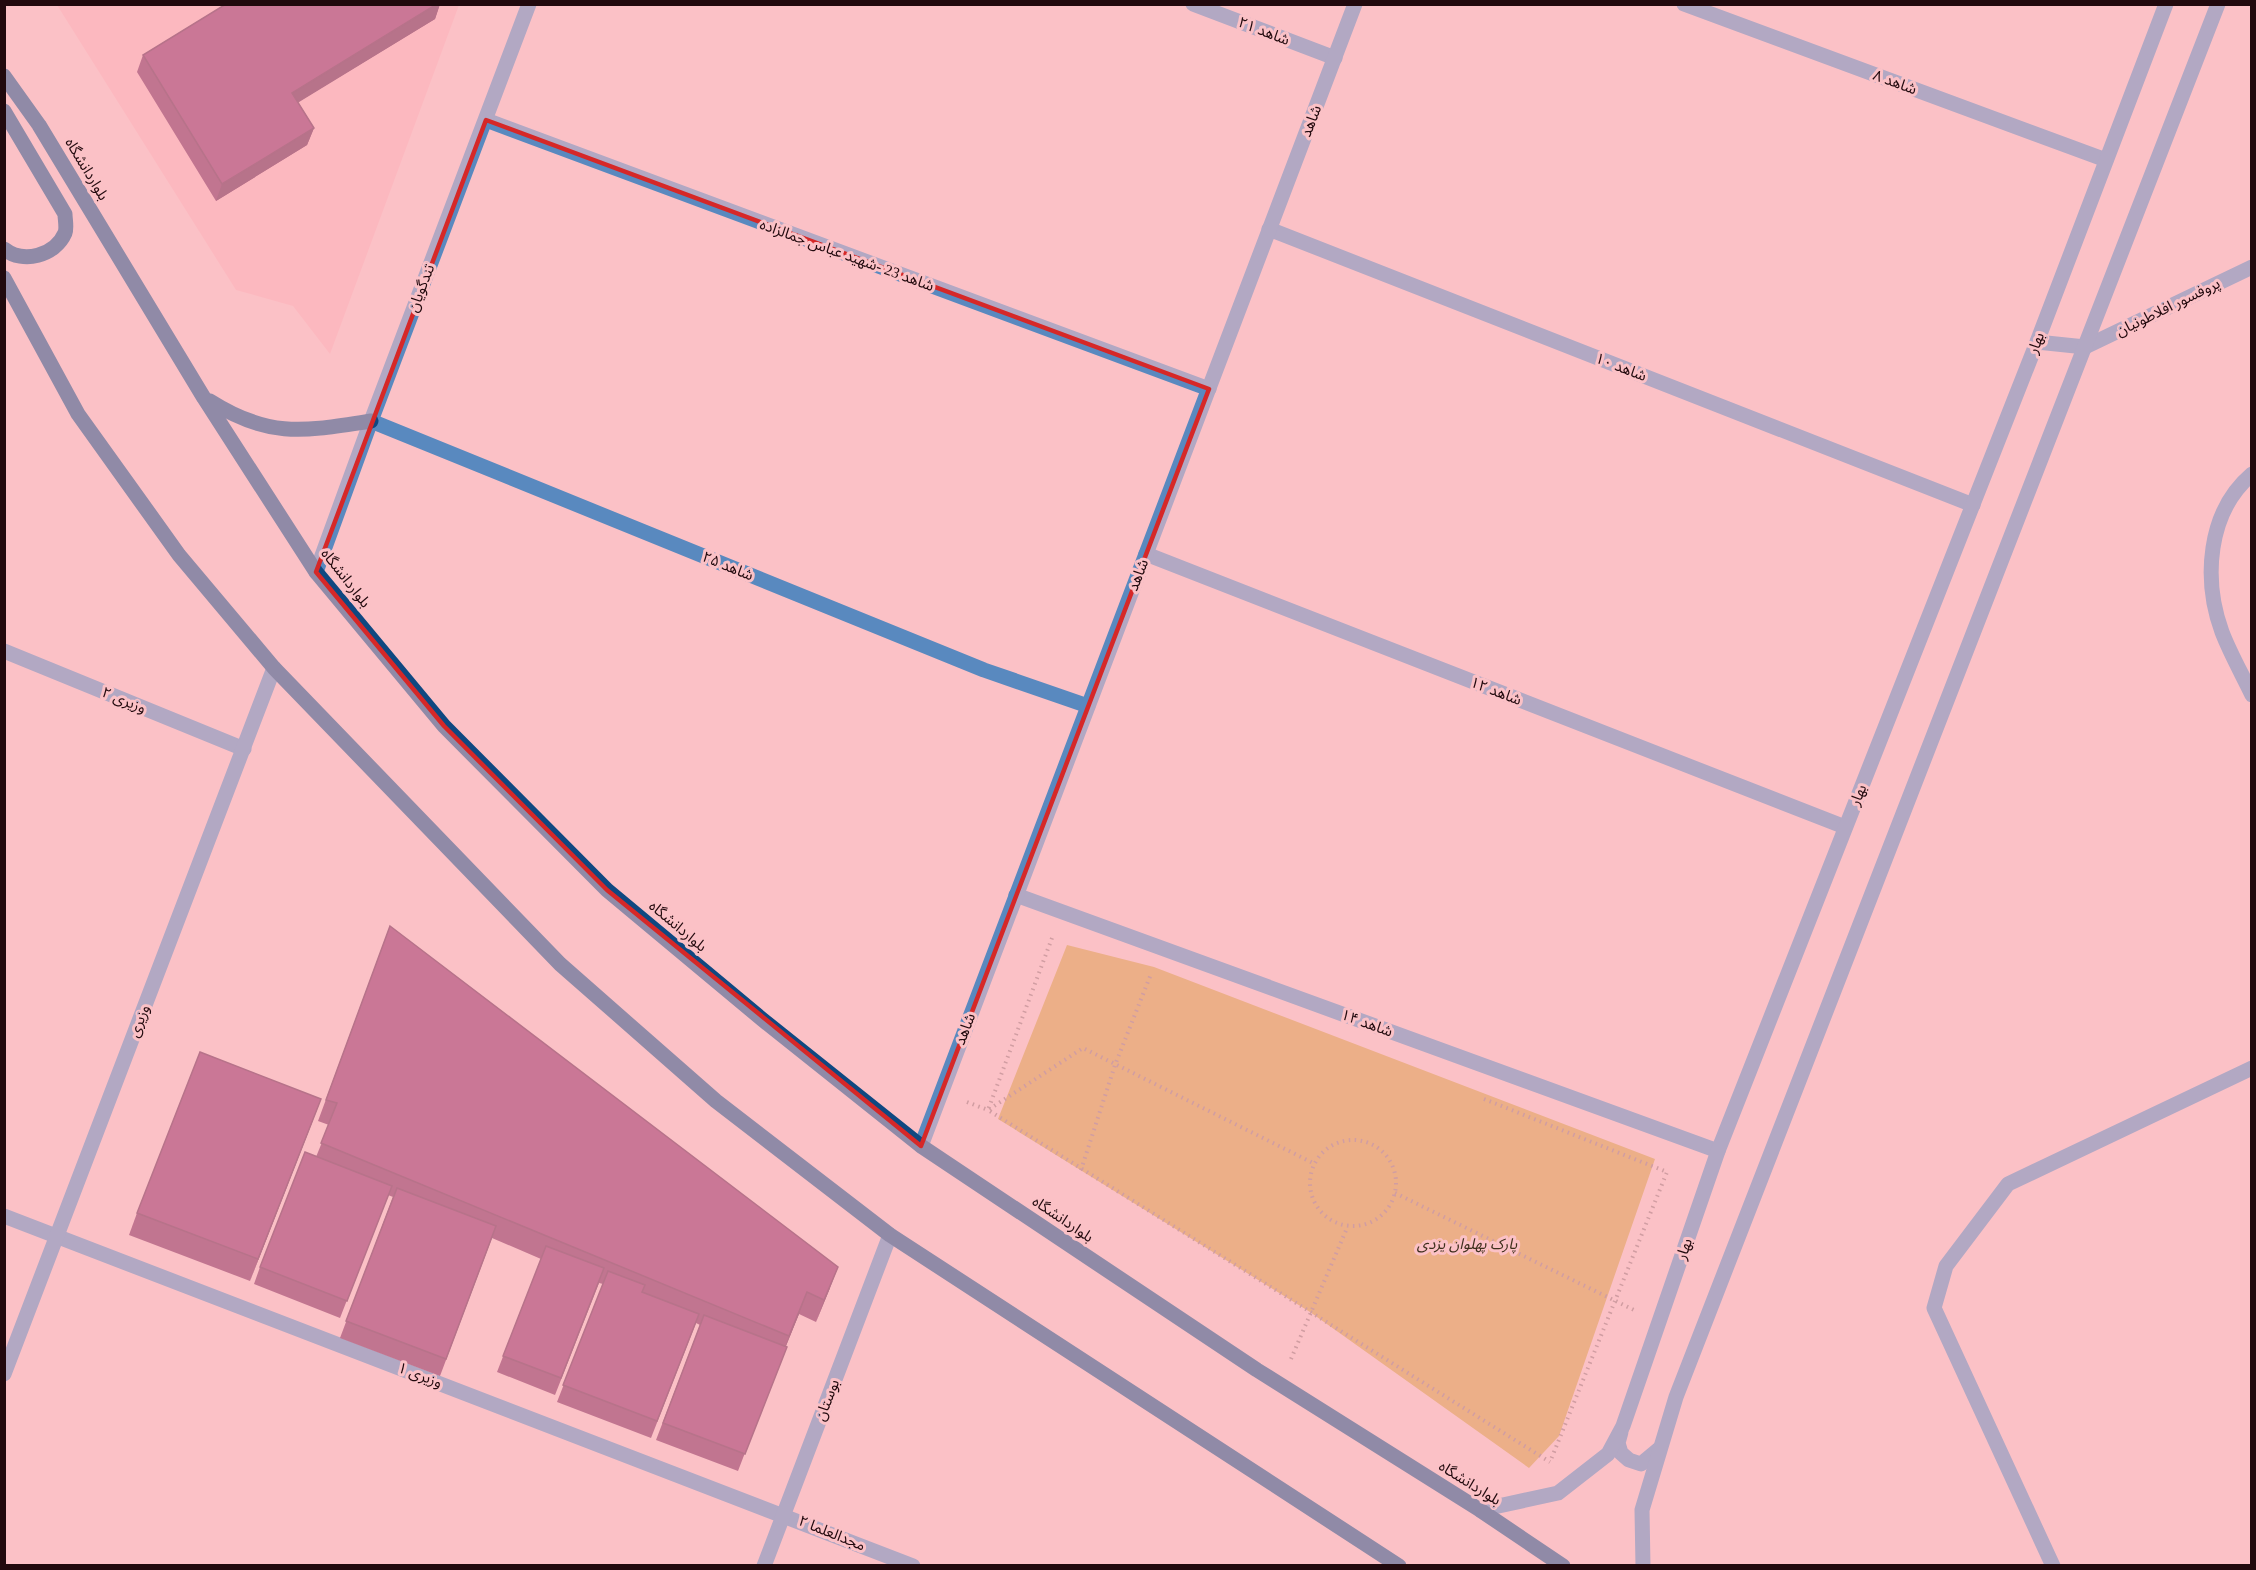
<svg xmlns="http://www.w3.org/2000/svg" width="2256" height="1570" viewBox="0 0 2256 1570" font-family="'Times New Roman','Noto Sans Arabic',serif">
	<rect width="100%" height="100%" fill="#fbc1c6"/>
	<polygon fill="#fdaeb6" points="57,5 459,5 330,354 293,306 236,290"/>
	<polygon fill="#d9993d" points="1067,945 1154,967 1655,1159 1559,1436 1529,1468 1310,1312 998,1119"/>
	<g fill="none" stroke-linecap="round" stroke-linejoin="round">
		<g stroke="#9d7276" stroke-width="4" stroke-dasharray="1.5 4.5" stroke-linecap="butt">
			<polyline points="1052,938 988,1110 1550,1462"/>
			<polyline points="1484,1099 1667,1172 1550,1462"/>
			<polyline points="967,1102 988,1110 1083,1048 1315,1164"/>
			<circle cx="1353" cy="1183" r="43"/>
			<polyline points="1081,1170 1115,1065 1151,974"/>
			<polyline points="1395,1193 1634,1310"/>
			<polyline points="1291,1359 1347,1228"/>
		</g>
		<g stroke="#5989bf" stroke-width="15">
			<polyline points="1193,4 1335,58"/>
			<polyline points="1684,4 2106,160"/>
			<polyline points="486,120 1209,389"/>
			<polyline points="1269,229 1973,505"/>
			<polyline points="2037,342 2085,347 2252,267"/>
			<polyline points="371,421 984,670 1088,706"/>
			<path d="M 2252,474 C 2207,512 2203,580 2222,632 C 2230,653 2242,674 2252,695"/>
			<polyline points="1146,554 1845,827"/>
			<polyline points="316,572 371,421 529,4"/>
			<polyline points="4,651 244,749"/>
			<polyline points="1016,895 1718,1151"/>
			<polyline points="921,1146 1355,4"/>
			<polyline points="4,1216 913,1566"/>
			<polyline points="4,1374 274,668"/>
			<polyline points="1621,1432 1618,1443 1621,1453 1629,1460 1641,1464 1659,1449"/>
			<polyline points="1480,1510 1558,1493 1608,1454 1623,1426 1718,1151 2037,342 2166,4"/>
			<polyline points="764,1566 890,1235"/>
			<polyline points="1643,1566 1642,1510 1676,1397 2218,4"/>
			<polyline points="2053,1566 1934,1308 1946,1266 2008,1184 2252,1068"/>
		</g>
		<g stroke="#0f4881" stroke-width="15">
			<polyline points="4,76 39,125 204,398 316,572 444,726 607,890 763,1020 921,1146 1257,1370 1480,1510 1563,1566"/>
			<path d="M 4,111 L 65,214 C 65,219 67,228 65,233 C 55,256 23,264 4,249"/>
			<polyline points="4,278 78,414 179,555 274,668 560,964 716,1101 890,1235 1399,1566"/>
			<path d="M 210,401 C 270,439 305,431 371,421"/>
		</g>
	</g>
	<g fill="#7b194e">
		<polygon points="226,4 440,4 435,19 298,102 314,128 307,145 216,201 137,72 143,55"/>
		<polygon points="390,926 830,1288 816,1322 799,1314 786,1346 738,1471 656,1440 700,1325 696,1323 651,1438 557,1402 603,1284 599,1283 555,1395 497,1372 541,1259 492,1238 440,1376 340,1338 393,1197 388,1195 340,1318 254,1284 260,1267 316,1157 329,1125 318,1121"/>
		<polygon points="313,1120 250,1281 129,1235 137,1213"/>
	</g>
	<g fill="#641440">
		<polygon points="437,4 440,4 435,19 286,110 292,93"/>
		<polygon points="314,128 307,145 216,201 222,184"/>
		<polygon points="321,1099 313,1120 250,1281 258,1259"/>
		<polygon points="838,1267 830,1288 816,1322 824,1300"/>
		<polygon points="807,1292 799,1314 781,1358 789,1336"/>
	</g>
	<g fill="#8f1d5b" stroke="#641440" stroke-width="1.5">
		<polygon points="226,4 437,4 292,93 314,128 222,184 143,55"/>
		<polygon points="390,926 838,1267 824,1300 807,1292 789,1336 321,1143 337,1103 326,1100"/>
		<polygon points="200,1052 321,1099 258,1259 137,1213"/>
		<polygon points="305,1152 392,1186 347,1301 260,1267"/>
		<polygon points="397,1188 496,1226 446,1359 346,1321"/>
		<polygon points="546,1246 604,1268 561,1378 503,1356"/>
		<polygon points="608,1271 645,1285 642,1292 699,1314 657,1421 563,1385"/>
		<polygon points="704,1315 787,1347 745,1454 663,1423"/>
	</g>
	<path d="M0 0H2256V1570H0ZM 486,120 L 1209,389 L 921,1146 L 607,890 L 444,726 L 316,572 Z" fill="#fbc1c6" fill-opacity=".55" fill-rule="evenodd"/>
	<path fill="none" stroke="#d62828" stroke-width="4.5" stroke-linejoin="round" d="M 486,120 L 1209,389 L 921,1146 L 607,890 L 444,726 L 316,572 Z"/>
	<g text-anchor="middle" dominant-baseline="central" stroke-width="6" stroke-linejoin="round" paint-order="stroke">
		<g font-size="15" fill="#21090d" stroke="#fbc1c6">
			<text transform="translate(1264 31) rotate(21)">شاهد ۲۱</text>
			<text transform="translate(1895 82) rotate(20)">شاهد ۸</text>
			<text transform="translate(1311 121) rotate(-69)">شاهد</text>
			<text transform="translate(87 169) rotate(59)">بلواردانشگاه</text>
			<text transform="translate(847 255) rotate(20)">شاهد 23 -شهید عباس جمالزاده</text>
			<text transform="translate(421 288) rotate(-69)">تندگویان</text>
			<text transform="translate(2168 307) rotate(-26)">پروفسور افلاطونیان</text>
			<text transform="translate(2036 343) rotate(-69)">بهار</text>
			<text transform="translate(1621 367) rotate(21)">شاهد ۱۰</text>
			<text transform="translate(728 566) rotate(22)">شاهد ۲۵</text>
			<text transform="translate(1138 575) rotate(-69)">شاهد</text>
			<text transform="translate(346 578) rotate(52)">بلواردانشگاه</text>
			<text transform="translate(1496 691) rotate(21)">شاهد ۱۲</text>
			<text transform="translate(124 700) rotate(22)">وزیری ۲</text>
			<text transform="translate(1858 795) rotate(-68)">بهار</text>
			<text transform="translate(678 926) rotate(40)">بلواردانشگاه</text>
			<text transform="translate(139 1021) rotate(-69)">وزیری</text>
			<text transform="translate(1367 1023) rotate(20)">شاهد ۱۴</text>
			<text transform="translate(965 1029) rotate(-69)">شاهد</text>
			<text transform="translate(1063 1219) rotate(34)">بلواردانشگاه</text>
			<text transform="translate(1684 1249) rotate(-71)">بهار</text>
			<text transform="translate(420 1375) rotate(21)">وزیری ۱</text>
			<text transform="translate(827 1400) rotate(-69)">بوستان</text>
			<text transform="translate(1470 1483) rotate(32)">بلواردانشگاه</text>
			<text transform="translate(832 1533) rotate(22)">مجدالعلما ۲</text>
		</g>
		<g font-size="15" font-style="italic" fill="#3e2f1c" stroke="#fbc1c6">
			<text x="1467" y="1244">پارک پهلوان یزدی</text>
		</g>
	</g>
	<rect width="2256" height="1570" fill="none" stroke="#21090d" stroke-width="12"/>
</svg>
